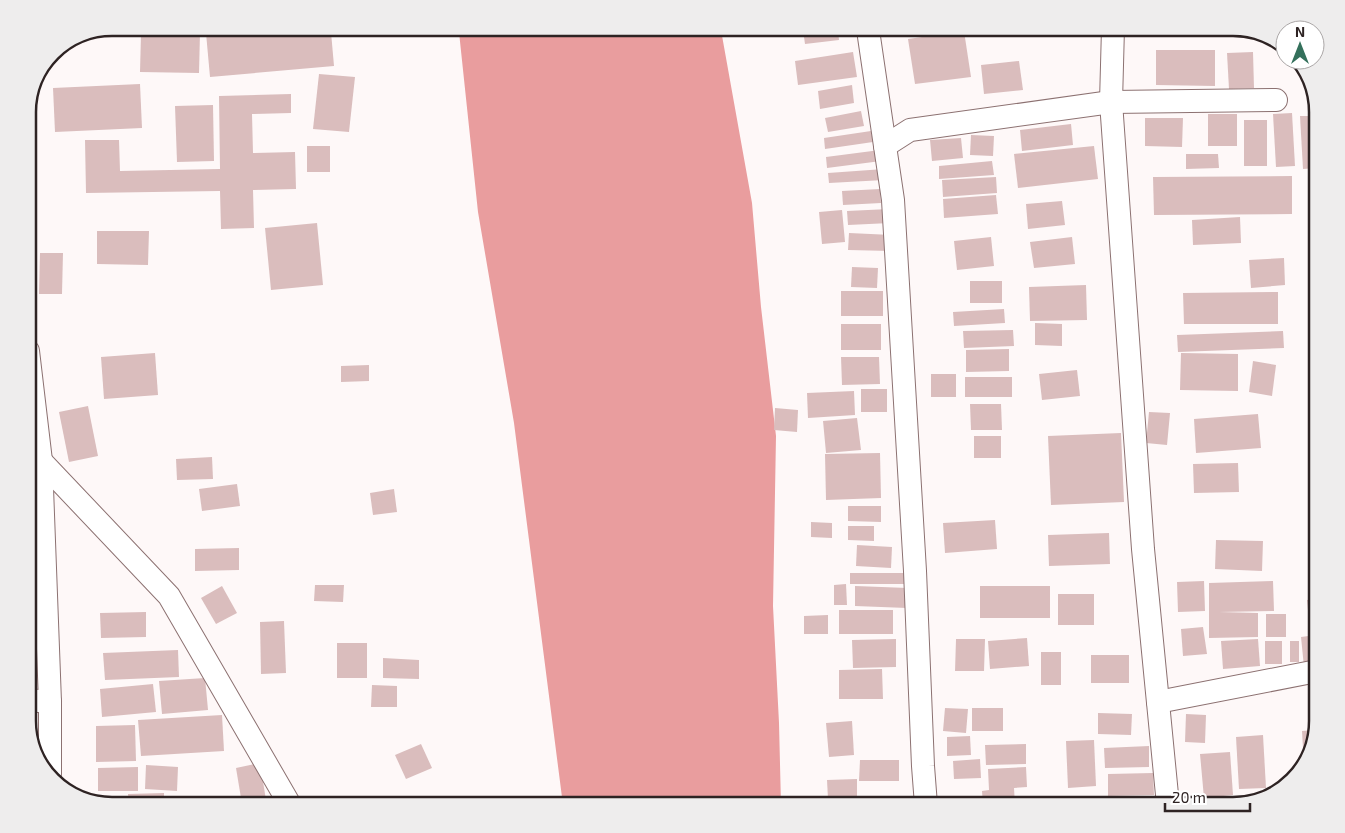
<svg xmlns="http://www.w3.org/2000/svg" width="1345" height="833" viewBox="0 0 1345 833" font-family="'Exo 2',sans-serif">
	<rect width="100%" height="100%" fill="#fef8f8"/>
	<polygon fill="#e99d9e" points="721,30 752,203 761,307 776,436 773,606 779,723 781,805 563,805 514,423 478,212 459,32"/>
	<g fill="#dabdbd">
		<polygon points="1176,28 1226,28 1226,32 1176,31"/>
		<polygon points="803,30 838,30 839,40 805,44"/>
		<polygon points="964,31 971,77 915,84 908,39"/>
		<polygon points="331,32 334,66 210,77 206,33"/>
		<polygon points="200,33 199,73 140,72 141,34"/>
		<polygon points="1156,50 1215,50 1215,86 1156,85"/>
		<polygon points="853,52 857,77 798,85 795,61"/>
		<polygon points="1253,52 1254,88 1229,89 1227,53"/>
		<polygon points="1019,61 1023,90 984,94 981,65"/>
		<polygon points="319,74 355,77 349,132 313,129"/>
		<polygon points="140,84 142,128 55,132 53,88"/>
		<polygon points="852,85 854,103 820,109 818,91"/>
		<polygon points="291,94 291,113 252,114 253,153 295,152 296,189 253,190 254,228 221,229 220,191 86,193 85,140 119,140 120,171 220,169 219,96"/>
		<polygon points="213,105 214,161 177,162 175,106"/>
		<polygon points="861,111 864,126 828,132 825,118"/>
		<polygon points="1292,113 1295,166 1276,167 1273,114"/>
		<rect x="1208" y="114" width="29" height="32"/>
		<polygon points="1300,116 1317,116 1317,168 1303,169"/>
		<polygon points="1145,118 1183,118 1182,147 1145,146"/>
		<rect x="1244" y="120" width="23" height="46"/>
		<polygon points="1071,124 1073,145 1022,151 1020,130"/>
		<polygon points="871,131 873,142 825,149 824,138"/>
		<polygon points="971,135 994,136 993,156 970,155"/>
		<polygon points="961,138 963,158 932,161 930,140"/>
		<rect x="307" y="146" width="23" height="26"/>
		<polygon points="1094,146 1098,179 1018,188 1014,154"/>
		<polygon points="880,150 881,161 827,168 826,157"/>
		<polygon points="1186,154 1218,154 1219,168 1186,169"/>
		<polygon points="992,161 994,175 939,179 939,166"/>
		<polygon points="884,169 884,180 829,183 828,173"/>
		<polygon points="1292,176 1292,214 1154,215 1153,177"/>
		<polygon points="996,177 997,193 943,197 942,180"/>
		<polygon points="880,189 881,203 843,205 842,191"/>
		<polygon points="996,195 998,214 944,218 943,199"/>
		<polygon points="1062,201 1065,225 1028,229 1026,204"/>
		<polygon points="889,209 890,223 848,225 847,211"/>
		<polygon points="842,210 845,242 822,244 819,212"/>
		<polygon points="1240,217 1241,243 1193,245 1192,220"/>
		<polygon points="317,223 323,285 271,290 265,228"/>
		<polygon points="97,231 149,231 148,265 97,264"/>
		<polygon points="849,233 892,235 891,251 848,250"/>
		<polygon points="991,237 994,266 957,270 954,241"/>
		<polygon points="1072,237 1075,264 1034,268 1030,242"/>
		<polygon points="40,253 63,253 62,294 39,294"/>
		<polygon points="1284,258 1285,285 1251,288 1249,260"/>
		<polygon points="852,267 878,268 877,288 851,287"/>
		<rect x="970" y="281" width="32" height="22"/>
		<polygon points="1086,285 1087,320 1030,321 1029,287"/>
		<rect x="841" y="291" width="42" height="25"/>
		<polygon points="1278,292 1278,324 1184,324 1183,293"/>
		<polygon points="1004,309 1005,323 954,326 953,312"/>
		<polygon points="1035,323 1062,324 1062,346 1035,345"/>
		<rect x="841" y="324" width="40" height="26"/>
		<polygon points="1013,330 1014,346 964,348 963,331"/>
		<polygon points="1283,331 1284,348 1178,352 1177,335"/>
		<polygon points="1009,349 1009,371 966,372 966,350"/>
		<polygon points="155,353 158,395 104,399 101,357"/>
		<polygon points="1181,353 1238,354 1238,391 1180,390"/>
		<polygon points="841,357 879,357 880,384 842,385"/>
		<polygon points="1253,361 1276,365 1272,396 1249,392"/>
		<polygon points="369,365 369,381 341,382 341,366"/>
		<polygon points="1077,370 1080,396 1042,400 1039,374"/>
		<rect x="931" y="374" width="25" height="23"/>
		<rect x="965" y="377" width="47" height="20"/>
		<rect x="861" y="389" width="26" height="23"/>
		<polygon points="854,391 855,415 808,418 807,393"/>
		<polygon points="970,404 1001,404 1002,430 971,430"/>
		<polygon points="88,406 98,456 69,462 59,412"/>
		<polygon points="775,408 798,410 797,432 774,430"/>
		<polygon points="1149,412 1170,413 1167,445 1146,443"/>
		<polygon points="1258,414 1261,448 1196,453 1194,419"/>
		<polygon points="857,418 861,450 826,453 823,421"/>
		<polygon points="1121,433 1124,502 1051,505 1048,436"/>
		<rect x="974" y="436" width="27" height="22"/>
		<polygon points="880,453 881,498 826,500 825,454"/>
		<polygon points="212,457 213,479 177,480 176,459"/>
		<polygon points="1238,463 1239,492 1194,493 1193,464"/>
		<polygon points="237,484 240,506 202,511 199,489"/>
		<polygon points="394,489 397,512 373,515 370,493"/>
		<polygon points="848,506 881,506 881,522 848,521"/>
		<polygon points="995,520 997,549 945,553 943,523"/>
		<polygon points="811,522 832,523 832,538 811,537"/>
		<polygon points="848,526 874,526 874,541 848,540"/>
		<polygon points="1109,533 1110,564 1049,566 1048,535"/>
		<polygon points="1216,540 1263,541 1262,571 1215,569"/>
		<polygon points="857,545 892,547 891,568 856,566"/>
		<polygon points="239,548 239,570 195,571 195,549"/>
		<rect x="850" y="573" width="59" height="11"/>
		<polygon points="1204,581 1205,611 1178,612 1177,582"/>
		<polygon points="1273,581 1274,611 1219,612 1258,613 1258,637 1209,638 1209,583"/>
		<polygon points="846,584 847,605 834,605 834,585"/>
		<polygon points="315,585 344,585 343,602 314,601"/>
		<polygon points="222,586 237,613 216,624 201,598"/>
		<polygon points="855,586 908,588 907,608 855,606"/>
		<rect x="980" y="586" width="70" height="32"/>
		<rect x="1058" y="594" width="36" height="31"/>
		<polygon points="1317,599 1317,619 1309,620 1307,600"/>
		<rect x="839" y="610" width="54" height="24"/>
		<polygon points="146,612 146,637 101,638 100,613"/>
		<rect x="1266" y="614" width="20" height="23"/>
		<polygon points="828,615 828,634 804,634 804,616"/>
		<polygon points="284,621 286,673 261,674 260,622"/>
		<polygon points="1203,627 1207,654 1183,656 1181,629"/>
		<polygon points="1316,635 1317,666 1304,667 1301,637"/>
		<polygon points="1027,638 1029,666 990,669 988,641"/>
		<polygon points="896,639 896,667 853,668 852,640"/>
		<polygon points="956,639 985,639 984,671 955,671"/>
		<polygon points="1258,639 1260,666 1223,669 1221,641"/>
		<rect x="1265" y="641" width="17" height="23"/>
		<rect x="1290" y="641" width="9" height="21"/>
		<rect x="337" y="643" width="30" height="35"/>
		<polygon points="178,650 179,677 105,680 103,653"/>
		<rect x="1041" y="652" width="20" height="33"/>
		<rect x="1091" y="655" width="38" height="28"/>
		<polygon points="383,658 419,660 419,679 383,678"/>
		<polygon points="882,669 883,699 839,699 839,670"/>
		<polygon points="205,678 208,710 162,714 159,681"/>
		<polygon points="153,684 156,712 102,717 100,689"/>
		<polygon points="372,685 397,686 397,707 371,707"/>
		<polygon points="945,708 968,709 966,733 943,731"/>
		<rect x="972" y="708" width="31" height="23"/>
		<polygon points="1098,713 1132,714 1131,735 1098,734"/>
		<polygon points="1186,714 1206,715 1205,743 1185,742"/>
		<polygon points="222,715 224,751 141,756 138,720"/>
		<polygon points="852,721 854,755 829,757 826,723"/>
		<polygon points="135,725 136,761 96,762 96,726"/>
		<polygon points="1315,730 1306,763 1304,766 1302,731"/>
		<polygon points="1263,735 1266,788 1239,789 1236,737"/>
		<polygon points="970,736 971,755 947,756 947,737"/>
		<polygon points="1094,740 1096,786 1068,788 1066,741"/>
		<polygon points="421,744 432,768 406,779 395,755"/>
		<polygon points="1026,744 1026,764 986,765 985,745"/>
		<polygon points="1149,746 1149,767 1105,768 1104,748"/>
		<polygon points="1230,752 1233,795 1204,798 1200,754"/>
		<polygon points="980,759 981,778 954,779 953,761"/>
		<polygon points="860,760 899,760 899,781 859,781"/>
		<polygon points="260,763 266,800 242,804 236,768"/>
		<polygon points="146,765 178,767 177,791 145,789"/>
		<polygon points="138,767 138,791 98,791 98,768"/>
		<polygon points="1026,767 1027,787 1014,788 1015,805 983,805 982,791 989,790 988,769"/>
		<polygon points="1153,773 1154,795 1108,796 1108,774"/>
		<polygon points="857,779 857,799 828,799 827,780"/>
		<polygon points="164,793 164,805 129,805 128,794"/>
		<rect x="169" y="797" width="45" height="8"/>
		<polygon points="889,799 889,805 875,805 875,800"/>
		<polygon points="455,802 455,805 429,805 429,804"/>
	</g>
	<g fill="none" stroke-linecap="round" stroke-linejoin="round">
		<g stroke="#8c7171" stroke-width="24">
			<g id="minor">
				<polyline points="1113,28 1111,102 1143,549 1168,805"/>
				<polyline points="868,30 885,146"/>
				<polyline points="28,351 41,461 50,702 50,774"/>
				<polyline points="28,423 41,461 169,596 290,805"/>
				<polyline points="28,700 50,702"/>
				<polyline points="1158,702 1317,671"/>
				<polyline points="926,805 923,766 915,571 893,200 885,146 910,130 1111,102 1276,100"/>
			</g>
		</g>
		<use href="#minor" stroke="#fff" stroke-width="22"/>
	</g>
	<path d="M0 0H1345V833H0ZM112 36H1233A76 76 0 0 1 1309 112V721A76 76 0 0 1 1233 797H112A76 76 0 0 1 36 721V112A76 76 0 0 1 112 36Z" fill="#eeeded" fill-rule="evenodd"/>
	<path fill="none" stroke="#2e2323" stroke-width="2.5" d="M112 36H1233A76 76 0 0 1 1309 112V721A76 76 0 0 1 1233 797H112A76 76 0 0 1 36 721V112A76 76 0 0 1 112 36Z"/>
	<g transform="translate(1300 45)"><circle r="24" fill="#ffffff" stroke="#aba7a7"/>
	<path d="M0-4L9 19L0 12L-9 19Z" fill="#34705b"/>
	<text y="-8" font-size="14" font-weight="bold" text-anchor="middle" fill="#2e2323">N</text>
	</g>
	<path d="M1165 803v8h85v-8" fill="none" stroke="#2e2323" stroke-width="2.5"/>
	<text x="1172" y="803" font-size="15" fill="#2e2323" stroke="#ffffff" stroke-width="4" paint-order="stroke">20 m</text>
</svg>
